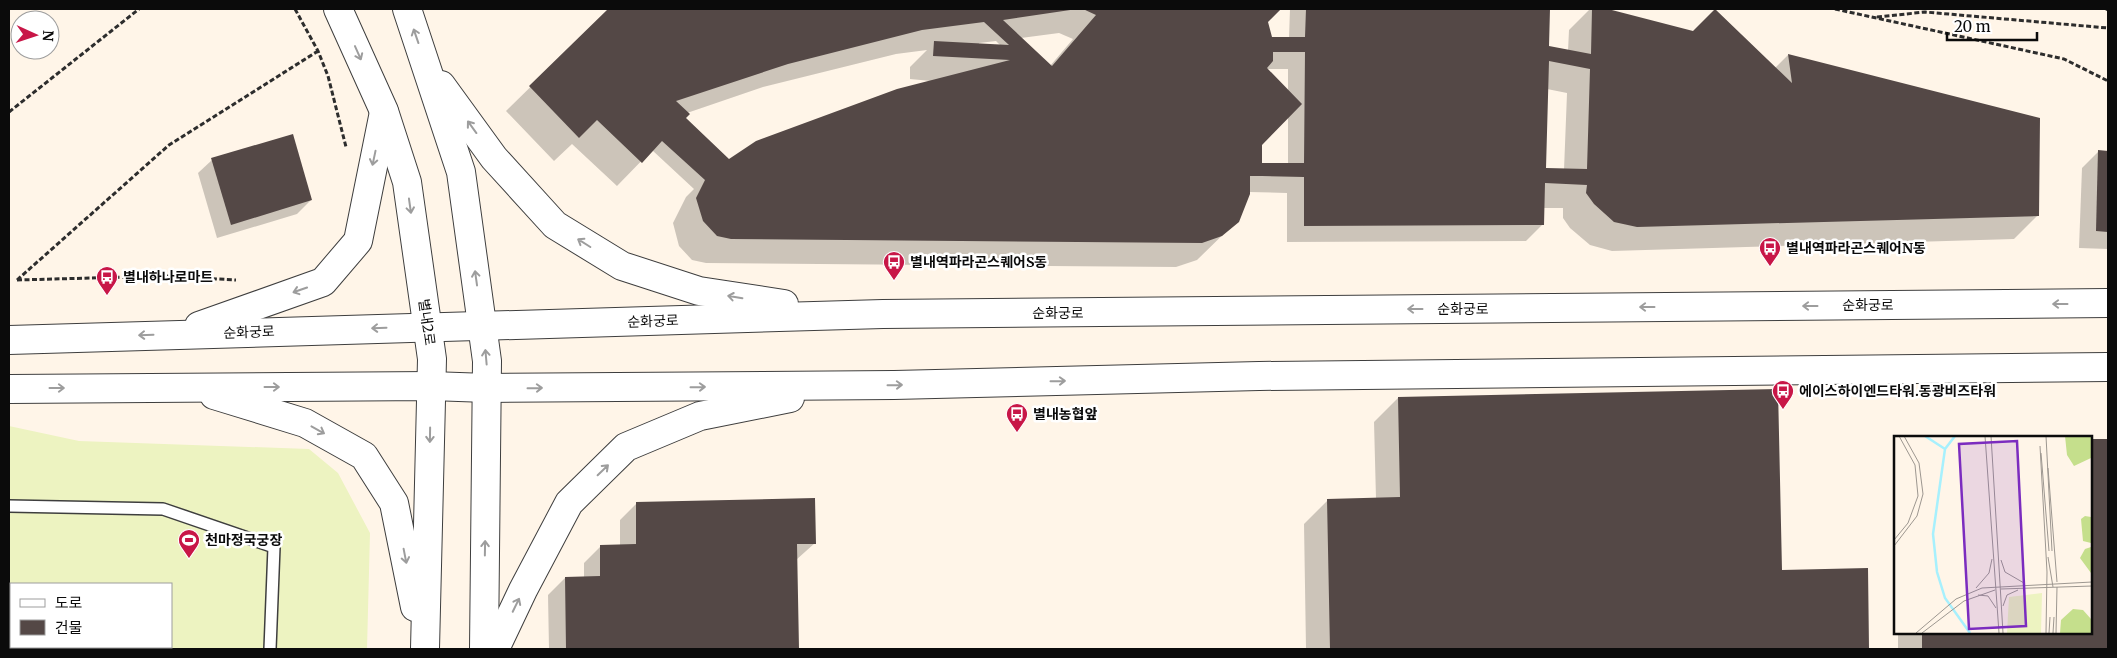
<svg xmlns="http://www.w3.org/2000/svg" width="2117" height="658" viewBox="0 0 2117 658" font-family="Merriweather,'Noto Sans KR',serif">
	<rect width="100%" height="100%" fill="#fff5e8"/>
	<path fill="#edf3c1" fill-rule="evenodd" d="M 9,426 L 79,441 L 309,449 L 338,473 L 370,533 L 367,649 L 9,649 ZM 11,584 L 171,584 L 171,647 L 11,647 Z"/>
	<g fill="#0003" fill-rule="evenodd">
		<path d="M 610,9 L 1280,9 L 1266,22 L 1271,38 L 1289,38 L 1290,9 L 1549,9 L 1548,50 L 1568,51 L 1569,30 L 1590,9 L 1603,9 L 1693,32 L 1775,68 L 1788,55 L 2038,215 L 2014,239 L 1612,251 L 1590,245 L 1570,228 L 1563,218 L 1563,208 L 1543,208 L 1543,224 L 1526,241 L 1287,242 L 1287,193 L 1249,192 L 1237,221 L 1197,260 L 1176,267 L 706,263 L 692,260 L 679,246 L 673,223 L 686,197 L 694,189 L 652,150 L 617,186 L 572,144 L 554,161 L 506,111 ZM 1059,33 L 1073,39 L 1050,66 L 1021,38 ZM 996,41 L 1001,46 L 979,45 L 979,43 ZM 927,50 L 910,67 L 910,79 L 931,81 L 729,160 L 665,137 L 687,113 L 763,87 L 896,54 ZM 1265,69 L 1288,69 L 1288,92 ZM 1547,89 L 1567,93 L 1564,170 L 1544,172 ZM 1288,116 L 1288,165 L 1261,164 L 1261,145 Z"/>
		<polygon points="2099,151 2108,152 2108,249 2079,248 2082,168"/>
		<polygon points="212,160 311,200 297,214 217,238 198,173"/>
		<polygon points="1398,398 1781,572 1866,570 1868,649 1306,649 1304,524 1328,500 1376,499 1374,422"/>
		<polygon points="2091,440 2108,440 2108,649 1898,649 1898,632 2091,632"/>
		<polygon points="637,503 815,543 796,560 798,649 549,649 548,595 565,578 584,578 584,563 601,546 620,546 620,520"/>
	</g>
	<g fill="#544846" fill-rule="evenodd">
		<path d="M 608,9 L 1077,9 L 1003,20 L 1052,66 L 1096,15 L 1083,9 L 1281,9 L 1268,22 L 1272,37 L 1305,37 L 1306,9 L 1550,9 L 1549,46 L 1591,54 L 1592,9 L 1608,9 L 1693,31 L 1715,9 L 1792,83 L 1788,54 L 2040,118 L 2039,216 L 1637,227 L 1614,222 L 1594,204 L 1586,193 L 1587,185 L 1545,183 L 1544,225 L 1304,226 L 1304,177 L 1262,176 L 1250,176 L 1250,194 L 1239,222 L 1222,236 L 1202,243 L 731,239 L 717,236 L 703,221 L 696,198 L 705,180 L 662,141 L 642,163 L 597,120 L 579,138 L 529,86 ZM 984,22 L 1009,45 L 934,41 L 933,56 L 1010,60 L 897,89 L 756,141 L 729,159 L 686,118 L 690,114 L 676,101 L 788,64 L 922,30 ZM 1273,52 L 1305,52 L 1304,163 L 1262,163 L 1262,145 L 1302,104 L 1267,68 L 1273,61 ZM 1549,61 L 1590,69 L 1587,169 L 1546,168 Z"/>
		<polygon points="293,134 312,200 231,225 211,158"/>
		<polygon points="2098,150 2108,151 2108,232 2096,231"/>
		<polygon points="1778,389 1782,570 1868,568 1869,649 1330,649 1327,499 1400,497 1398,397"/>
		<polygon points="2091,439 2108,439 2108,649 1922,649 1922,632 2091,632"/>
		<polygon points="815,498 816,544 797,544 799,649 566,649 565,577 600,576 600,545 636,544 636,502"/>
	</g>
	<g fill="none" stroke-linecap="round" stroke-linejoin="round">
		<g stroke="#3e3e3e" stroke-width="14">
			<polyline id="service" points="9,506 163,509 274,547 270,649"/>
		</g>
		<g stroke="#3e3e3e" stroke-width="30">
			<g id="tertiary">
				<polyline points="338,9 384,111 407,182 432,359 425,649"/>
				<polyline points="407,9 461,172 487,361 484,649"/>
				<polyline points="441,85 494,158 555,225 622,266 699,291 784,304"/>
				<polyline points="199,326 323,282 358,241 384,112"/>
				<polyline points="9,340 883,314 2108,303"/>
				<polyline points="9,389 431,386 487,388 894,385 1259,376 2108,367"/>
				<polyline points="214,395 305,423 364,456 394,503 415,607"/>
				<polyline points="495,649 523,590 569,503 626,447 700,416 790,398"/>
			</g>
		</g>
		<g stroke="#2d2d2d" stroke-width="3" stroke-dasharray="5 2.5" stroke-linecap="butt">
			<polyline points="295,9 318,51 328,76 346,147"/>
			<polyline points="1835,9 2064,59 2108,81"/>
			<polyline points="2106,9 2108,10"/>
			<polyline points="1877,17 1925,12 2108,28"/>
			<polyline points="9,112 139,9"/>
			<polyline points="17,280 165,276 236,280"/>
			<polyline points="17,280 169,145 318,51"/>
		</g>
		<use href="#service" stroke="#fff" stroke-width="11"/>
		<use href="#tertiary" stroke="#fff" stroke-width="28"/>
	</g>
	<defs><path id="oneway-shaft" d="M-6 0H5M1.5-3L5.5 0L1.5 3" fill="none" stroke-width="1.6" stroke-linecap="round" stroke-linejoin="round" transform="scale(1.25)"/></defs>
	<g stroke="#9d9d9d">
		<use href="#oneway-shaft" transform="translate(416 36) rotate(-109)"/>
		<use href="#oneway-shaft" transform="translate(358 53) rotate(66)"/>
		<use href="#oneway-shaft" transform="translate(472 127) rotate(-126)"/>
		<use href="#oneway-shaft" transform="translate(374 158) rotate(102)"/>
		<use href="#oneway-shaft" transform="translate(410 206) rotate(82)"/>
		<use href="#oneway-shaft" transform="translate(584 243) rotate(-148)"/>
		<use href="#oneway-shaft" transform="translate(476 278) rotate(-98)"/>
		<use href="#oneway-shaft" transform="translate(300 290) rotate(161)"/>
		<use href="#oneway-shaft" transform="translate(735 297) rotate(-171)"/>
		<use href="#oneway-shaft" transform="translate(2060 304) rotate(180)"/>
		<use href="#oneway-shaft" transform="translate(1810 306) rotate(180)"/>
		<use href="#oneway-shaft" transform="translate(1647 307) rotate(180)"/>
		<use href="#oneway-shaft" transform="translate(1415 309) rotate(180)"/>
		<use href="#oneway-shaft" transform="translate(379 328) rotate(178)"/>
		<use href="#oneway-shaft" transform="translate(146 335) rotate(178)"/>
		<use href="#oneway-shaft" transform="translate(486 357) rotate(-95)"/>
		<use href="#oneway-shaft" transform="translate(1058 381) rotate(-1)"/>
		<use href="#oneway-shaft" transform="translate(895 385) rotate(-1)"/>
		<use href="#oneway-shaft" transform="translate(272 387)"/>
		<use href="#oneway-shaft" transform="translate(698 387) rotate(-1)"/>
		<use href="#oneway-shaft" transform="translate(57 388)"/>
		<use href="#oneway-shaft" transform="translate(535 388) rotate(-1)"/>
		<use href="#oneway-shaft" transform="translate(318 430) rotate(29)"/>
		<use href="#oneway-shaft" transform="translate(430 435) rotate(91)"/>
		<use href="#oneway-shaft" transform="translate(603 470) rotate(-44)"/>
		<use href="#oneway-shaft" transform="translate(485 548) rotate(-89)"/>
		<use href="#oneway-shaft" transform="translate(405 556) rotate(79)"/>
		<use href="#oneway-shaft" transform="translate(516 605) rotate(-64)"/>
	</g>
	<defs>
		<g id="bus-pin" transform="scale(1.125)"><path d="M0 17L-7.5 6A9.5 9.5 0 1 1 7.5 6Z" fill="#c81647" stroke="#fff"/><path d="M-5-6H5V4H4V6H2V4H-2V6H-4V4H-5ZM-3.5-4V0h7V-4ZM-3.5 1.2v1.5H-2V1.2ZM2 1.2v1.5H3.5V1.2Z" fill="#fff"/></g>
		<g id="stadium-pin" transform="scale(1.125)"><path d="M0 17L-7.5 6A9.5 9.5 0 1 1 7.5 6Z" fill="#c81647" stroke="#fff"/><path d="M0-5a6.5 5 0 1 0 0 10a6.5 5 0 1 0 0-10ZM-3.5-1.8h7v3.6h-7Z" fill="#fff"/></g>
	</defs>
	<g fill-rule="evenodd">
		<use href="#bus-pin" x="1770" y="248"/>
		<use href="#bus-pin" x="894" y="262"/>
		<use href="#bus-pin" x="107" y="277"/>
		<use href="#bus-pin" x="1783" y="391"/>
		<use href="#bus-pin" x="1017" y="414"/>
		<use href="#stadium-pin" x="189" y="540"/>
	</g>
	<g text-anchor="middle" dominant-baseline="central" stroke-width="5" stroke-linejoin="round" paint-order="stroke">
		<g font-size="14" font-weight="bold" fill="#0b0b0b" stroke="#fff" text-anchor="start">
			<text x="1786" y="248">별내역파라곤스퀘어N동</text>
			<text x="910" y="262">별내역파라곤스퀘어S동</text>
			<text x="123" y="277">별내하나로마트</text>
			<text x="1799" y="391">에이스하이엔드타워.동광비즈타워</text>
			<text x="1033" y="414">별내농협앞</text>
			<text x="205" y="540">천마정국궁장</text>
		</g>
		<g font-size="14" fill="#0b0b0b" stroke="#fff">
			<text x="1868" y="305">순화궁로</text>
			<text x="1463" y="309">순화궁로</text>
			<text x="1058" y="313">순화궁로</text>
			<text transform="translate(653 321) rotate(-2)">순화궁로</text>
			<text transform="translate(427 322) rotate(82)">별내2로</text>
			<text transform="translate(249 332) rotate(-2)">순화궁로</text>
		</g>
	</g>
	<g transform="translate(1894 436)">
		<rect width="198" height="198" fill="#fff5e8"/>
		<path d="M 171,0 L 197,0 L 197,22 L 180,30 L 173,19 ZM 191,80 L 197,81 L 197,107 L 189,105 L 187,83 ZM 197,111 L 198,137 L 197,137 L 186,122 L 191,113 ZM 179,173 L 189,174 L 197,183 L 197,197 L 166,197 L 167,184 Z" fill="#c5df8c"/>
		<path d="M 148,157 L 147,197 L 113,197 L 115,161 Z" fill="#edf3c1"/>
		<path fill="none" stroke="#a7f0fd" stroke-width="2.5" d="M 31,0 L 51,13M 61,0 L 51,13 L 39,98 L 43,136 L 51,162 L 76,197"/>
		<path fill="none" stroke="#9d9790" stroke-width="1" d="M 91,0 L 105,197M 97,0 L 109,197M 152,0 L 158,115M 146,10 L 153,136 L 152,197M 147,17 L 155,115M 154,32 L 163,146M 0,104 L 14,87 L 24,60 L 21,29 L 5,0M 0,110 L 23,80 L 29,58 L 25,27 L 10,0M 154,121 L 159,151M 107,124 L 111,136 L 130,147M 82,152 L 95,137 L 98,123M 107,153 L 198,150M 84,159 L 94,160 L 102,172M 109,170 L 113,159 L 124,154M 22,197 L 62,163 L 88,152 L 198,146M 28,197 L 70,165 L 101,154M 155,197 L 156,181M 159,197 L 160,181M 162,197 L 163,151"/>
		<path fill="#7b2cbf" fill-opacity="0.15" stroke="#7b2cbf" stroke-width="2.5" d="M 123,5 L 132,190 L 75,193 L 65,8 Z"/>
		<rect width="198" height="198" fill="none" stroke="#0b0b0b" stroke-width="2.5"/>
	</g>
	<rect width="2117" height="658" fill="none" stroke="#0b0b0b" stroke-width="20"/>
	<rect x="10" y="583" width="162" height="65" fill="#ffffff" stroke="#9d9d9d"/>
	<rect x="20" y="599" width="25" height="8" fill="#ffffff" stroke="#9d9d9d"/>
	<text x="55" y="608" font-size="15" fill="#0b0b0b">도로</text>
	<rect x="20" y="620" width="25" height="15" fill="#544846" stroke="#9d9d9d"/>
	<text x="55" y="633" font-size="15" fill="#0b0b0b">건물</text>
	<g transform="translate(35 35) rotate(93)"><circle r="24" fill="#ffffff" stroke="#9d9d9d"/>
	<path d="M0-4L9 19L0 12L-9 19Z" fill="#c81647"/>
	<text y="-8" font-size="14" font-weight="bold" text-anchor="middle" fill="#0b0b0b">N</text>
	</g>
	<path d="M1947 32v8h90v-8" fill="none" stroke="#0b0b0b" stroke-width="2.5"/>
	<text x="1954" y="32" font-size="15" fill="#0b0b0b" stroke="#ffffff" stroke-width="4" paint-order="stroke">20 m</text>
</svg>
